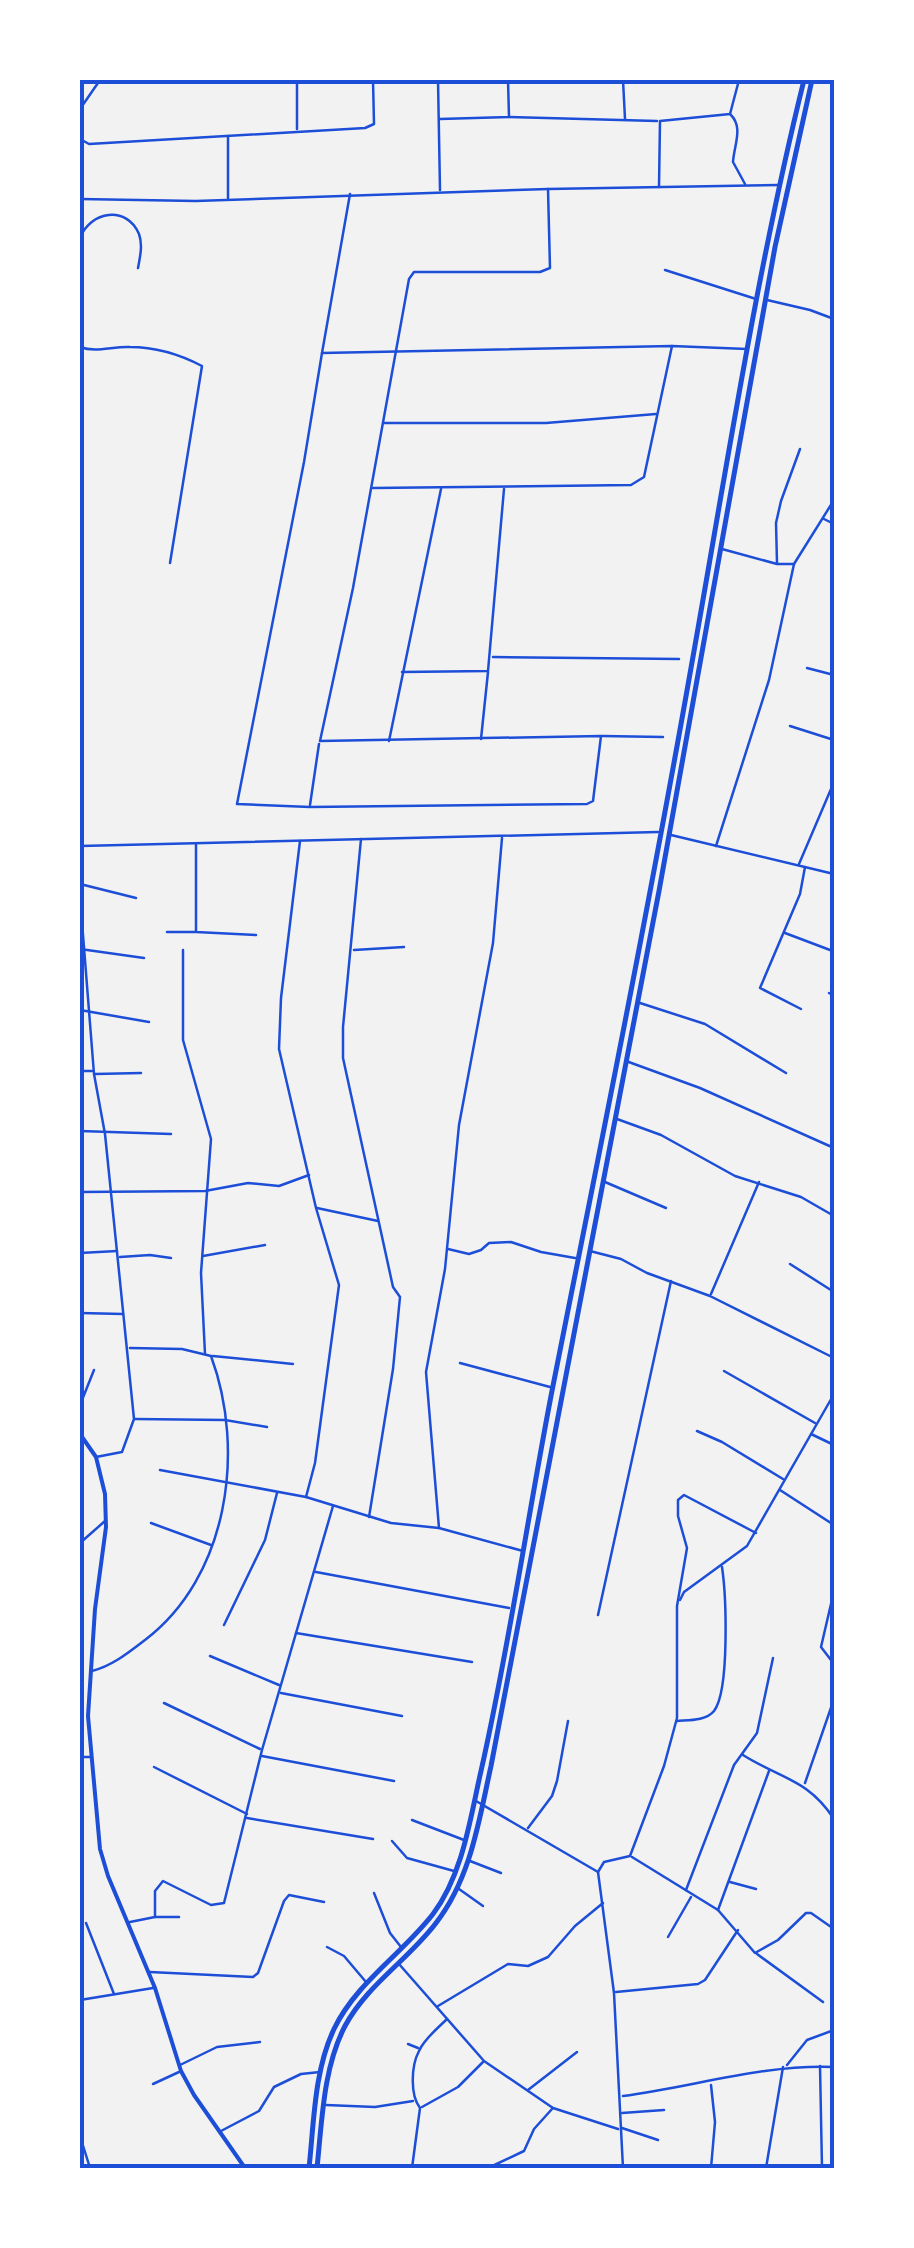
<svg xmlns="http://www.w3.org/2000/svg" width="914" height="2248" viewBox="0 0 914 2248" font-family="Roboto,sans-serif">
	<rect width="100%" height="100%" fill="#f2f2f2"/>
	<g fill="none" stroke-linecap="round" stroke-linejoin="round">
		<g stroke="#1d4ed8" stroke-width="2.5">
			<polyline points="438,80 440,190"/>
			<polyline points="623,80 625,119"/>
			<polyline points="80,109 100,80"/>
			<path d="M 730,114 C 744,127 734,145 733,162 L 745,184"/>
			<polyline points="509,117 657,121"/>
			<polyline points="440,119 509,117 508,80"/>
			<polyline points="297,129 297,80"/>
			<polyline points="80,139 89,144 365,128 374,124 373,80"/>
			<polyline points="659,187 660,121 730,114 739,80"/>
			<polyline points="350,194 322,353 672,346 747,349"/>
			<polyline points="228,198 228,136"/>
			<polyline points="80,199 196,201 548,189"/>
			<path d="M 80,238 C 90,211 127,205 139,234 C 143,245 140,257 138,268"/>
			<polyline points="665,270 756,299"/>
			<polyline points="767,300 810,310 834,319"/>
			<path d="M 80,347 C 96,353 113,346 130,347 C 157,347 179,354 202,366 L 170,563"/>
			<polyline points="322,353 304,462 237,804 310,807 587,804 593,801 601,736 320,741 353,588 409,279 414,272 540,272 550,268 548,189 779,185"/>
			<polyline points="384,423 546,423 656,414"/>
			<polyline points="373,488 631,485 644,477 672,346"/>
			<polyline points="824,519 834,524"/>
			<polyline points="722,549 777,564 794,564 834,500"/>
			<polyline points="777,563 776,523 781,501 800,449"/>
			<polyline points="493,657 679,659"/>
			<polyline points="807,668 834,675"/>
			<polyline points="402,672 488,671 504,489"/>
			<polyline points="790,726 834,740"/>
			<polyline points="602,736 663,737"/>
			<polyline points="481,739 488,672"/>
			<polyline points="389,741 441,489"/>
			<polyline points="310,805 319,744"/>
			<polyline points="671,835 834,874"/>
			<polyline points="361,839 343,1027 343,1058 393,1287 400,1297 393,1369 369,1517"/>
			<polyline points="300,841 281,998 279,1049 316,1208 339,1285 315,1463 306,1497"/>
			<polyline points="196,845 196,932 256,935"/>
			<polyline points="80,846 658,832"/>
			<polyline points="716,846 769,680 794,564"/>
			<polyline points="799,864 834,782"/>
			<polyline points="80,884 136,898"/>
			<polyline points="80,897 94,1074 105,1134 134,1419 122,1452 96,1457"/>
			<polyline points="167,932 195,932"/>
			<polyline points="785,933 830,950"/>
			<polyline points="80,949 144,958"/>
			<polyline points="183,950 183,1040 211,1139 201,1273 205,1354"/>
			<polyline points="354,950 404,947"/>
			<polyline points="829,993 834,996"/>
			<polyline points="640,1003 705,1024 786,1073"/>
			<polyline points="801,1009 760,988 800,894 805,867"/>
			<polyline points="80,1010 149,1022"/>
			<polyline points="626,1061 700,1088 834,1148"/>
			<polyline points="80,1071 92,1071"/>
			<polyline points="95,1074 141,1073"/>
			<polyline points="617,1119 661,1135 735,1176 801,1197 834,1216"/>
			<polyline points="80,1131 171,1134"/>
			<polyline points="605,1182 666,1208"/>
			<polyline points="80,1192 205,1191 248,1183 279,1186 309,1175"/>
			<polyline points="317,1208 378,1221"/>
			<polyline points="448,1249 469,1254 481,1250 489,1243 511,1242 541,1252 575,1258"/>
			<polyline points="590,1251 621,1259 647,1273 710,1296 834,1358"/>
			<polyline points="80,1253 117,1251"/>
			<polyline points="203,1256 265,1245"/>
			<polyline points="120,1257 150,1255 171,1258"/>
			<polyline points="790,1264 834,1292"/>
			<polyline points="711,1294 759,1182"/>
			<polyline points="80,1313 123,1314"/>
			<polyline points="213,1356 293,1364"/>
			<polyline points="460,1363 550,1387"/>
			<polyline points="724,1371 815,1423"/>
			<polyline points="80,1405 94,1370"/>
			<polyline points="135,1419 225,1420 267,1427"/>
			<polyline points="697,1431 722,1442 783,1479"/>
			<polyline points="811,1434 834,1445"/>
			<polyline points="160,1470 306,1497 391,1523 439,1528 523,1551"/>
			<polyline points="780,1490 834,1525"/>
			<polyline points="151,1523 211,1545"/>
			<polyline points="439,1528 426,1372 445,1269 459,1125 493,943 502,838"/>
			<polyline points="80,1543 105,1521"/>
			<polyline points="316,1572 509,1608"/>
			<polyline points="834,1591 821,1647 834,1664"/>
			<polyline points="680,1600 684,1592 747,1546 834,1394"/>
			<polyline points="598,1615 671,1281"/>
			<polyline points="224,1625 265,1540 277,1493"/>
			<polyline points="296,1633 472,1662"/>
			<polyline points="210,1656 279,1685"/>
			<path d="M 92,1671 C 112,1666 128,1653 145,1640 C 228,1577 246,1451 211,1356 L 182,1349 L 130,1348"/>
			<polyline points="281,1693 402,1716"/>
			<polyline points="164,1703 260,1749"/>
			<path d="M 677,1721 C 688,1720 706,1721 714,1711 C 730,1690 726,1594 722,1567"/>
			<path d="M 743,1755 C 781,1779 808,1779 834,1819"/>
			<polyline points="262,1756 394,1781"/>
			<polyline points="80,1757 90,1757"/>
			<polyline points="154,1767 247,1814"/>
			<polyline points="805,1783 834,1699"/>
			<polyline points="476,1801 598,1872 614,1993 623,2168"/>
			<polyline points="247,1818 373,1839"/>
			<polyline points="412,1820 464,1840"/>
			<polyline points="528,1828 552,1796 557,1781 568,1721"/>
			<polyline points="392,1841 407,1858 454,1871"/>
			<polyline points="632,1857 718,1910 755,1953 778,1940 806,1913 811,1913 834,1929"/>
			<polyline points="470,1861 501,1873"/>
			<polyline points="598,1872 604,1862 630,1856 664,1766 677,1718 677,1606 687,1548 678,1516 678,1500 684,1495 756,1533"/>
			<polyline points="730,1882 756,1889"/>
			<polyline points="459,1889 483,1906"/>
			<polyline points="686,1890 734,1765 757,1733 773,1658"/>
			<polyline points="374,1893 390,1933 401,1947"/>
			<polyline points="718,1910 769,1771"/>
			<polyline points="155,1917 155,1891 163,1881 211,1905 224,1903 262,1750 333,1506"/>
			<polyline points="130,1922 155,1917 179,1917"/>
			<polyline points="86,1923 114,1994"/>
			<polyline points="668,1937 691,1897"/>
			<polyline points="327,1947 344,1956 366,1982"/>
			<polyline points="757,1954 823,2002"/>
			<polyline points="399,1964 484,2061 553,2108 618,2129"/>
			<polyline points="150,1972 253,1977 258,1973 284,1901 289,1895 324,1902"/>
			<polyline points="616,1992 698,1984 705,1980 738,1930"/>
			<polyline points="80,2000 153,1988"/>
			<polyline points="438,2006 508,1964 528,1966 548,1957 575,1926 603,1903"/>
			<polyline points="408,2044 418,2048"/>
			<polyline points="180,2065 217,2047 260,2042"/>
			<polyline points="787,2065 807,2040 834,2030"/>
			<polyline points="820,2066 822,2168"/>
			<polyline points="153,2084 179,2072"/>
			<polyline points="711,2085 715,2122 711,2168"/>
			<polyline points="528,2090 577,2052"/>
			<path d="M 623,2096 C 693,2087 763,2064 834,2067"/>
			<polyline points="326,2105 375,2107 413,2101"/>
			<polyline points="422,2107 458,2087 483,2062"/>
			<polyline points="622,2113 664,2110"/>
			<polyline points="622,2128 658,2140"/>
			<polyline points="221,2131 259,2111 274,2087 301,2074 320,2072"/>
			<polyline points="80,2136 90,2168"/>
			<polyline points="702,2167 707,2168"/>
			<path d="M 412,2168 L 420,2108 C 410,2095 411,2066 419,2051 C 424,2039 438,2028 447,2019"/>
			<polyline points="488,2168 524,2151 534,2129 552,2109"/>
			<polyline points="766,2168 783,2067"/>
		</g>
		<polyline stroke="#1d4ed8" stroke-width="4" points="80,1434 96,1457 105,1494 106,1527 95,1609 88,1716 100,1849 108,1876 155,1988 181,2071 194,2095 245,2168"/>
		<g stroke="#1d4ed8" stroke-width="5">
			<path d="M 309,2168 C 314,2123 314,2071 334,2029 C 356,1983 402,1954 433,1914 C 463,1874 470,1819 481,1771 C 509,1647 527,1521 551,1396 C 599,1154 648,912 691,668 C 726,472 756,274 804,80"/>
			<path d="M 317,2168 C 322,2122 323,2068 345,2026 C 367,1985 408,1960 436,1923 C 471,1878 479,1820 491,1766 L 659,891 L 775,247 L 812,80"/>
		</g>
	</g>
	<rect width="914" height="2248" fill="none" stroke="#ffffff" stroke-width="165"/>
	<rect x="82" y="82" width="750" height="2084" fill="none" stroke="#1d4ed8" stroke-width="4"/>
</svg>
